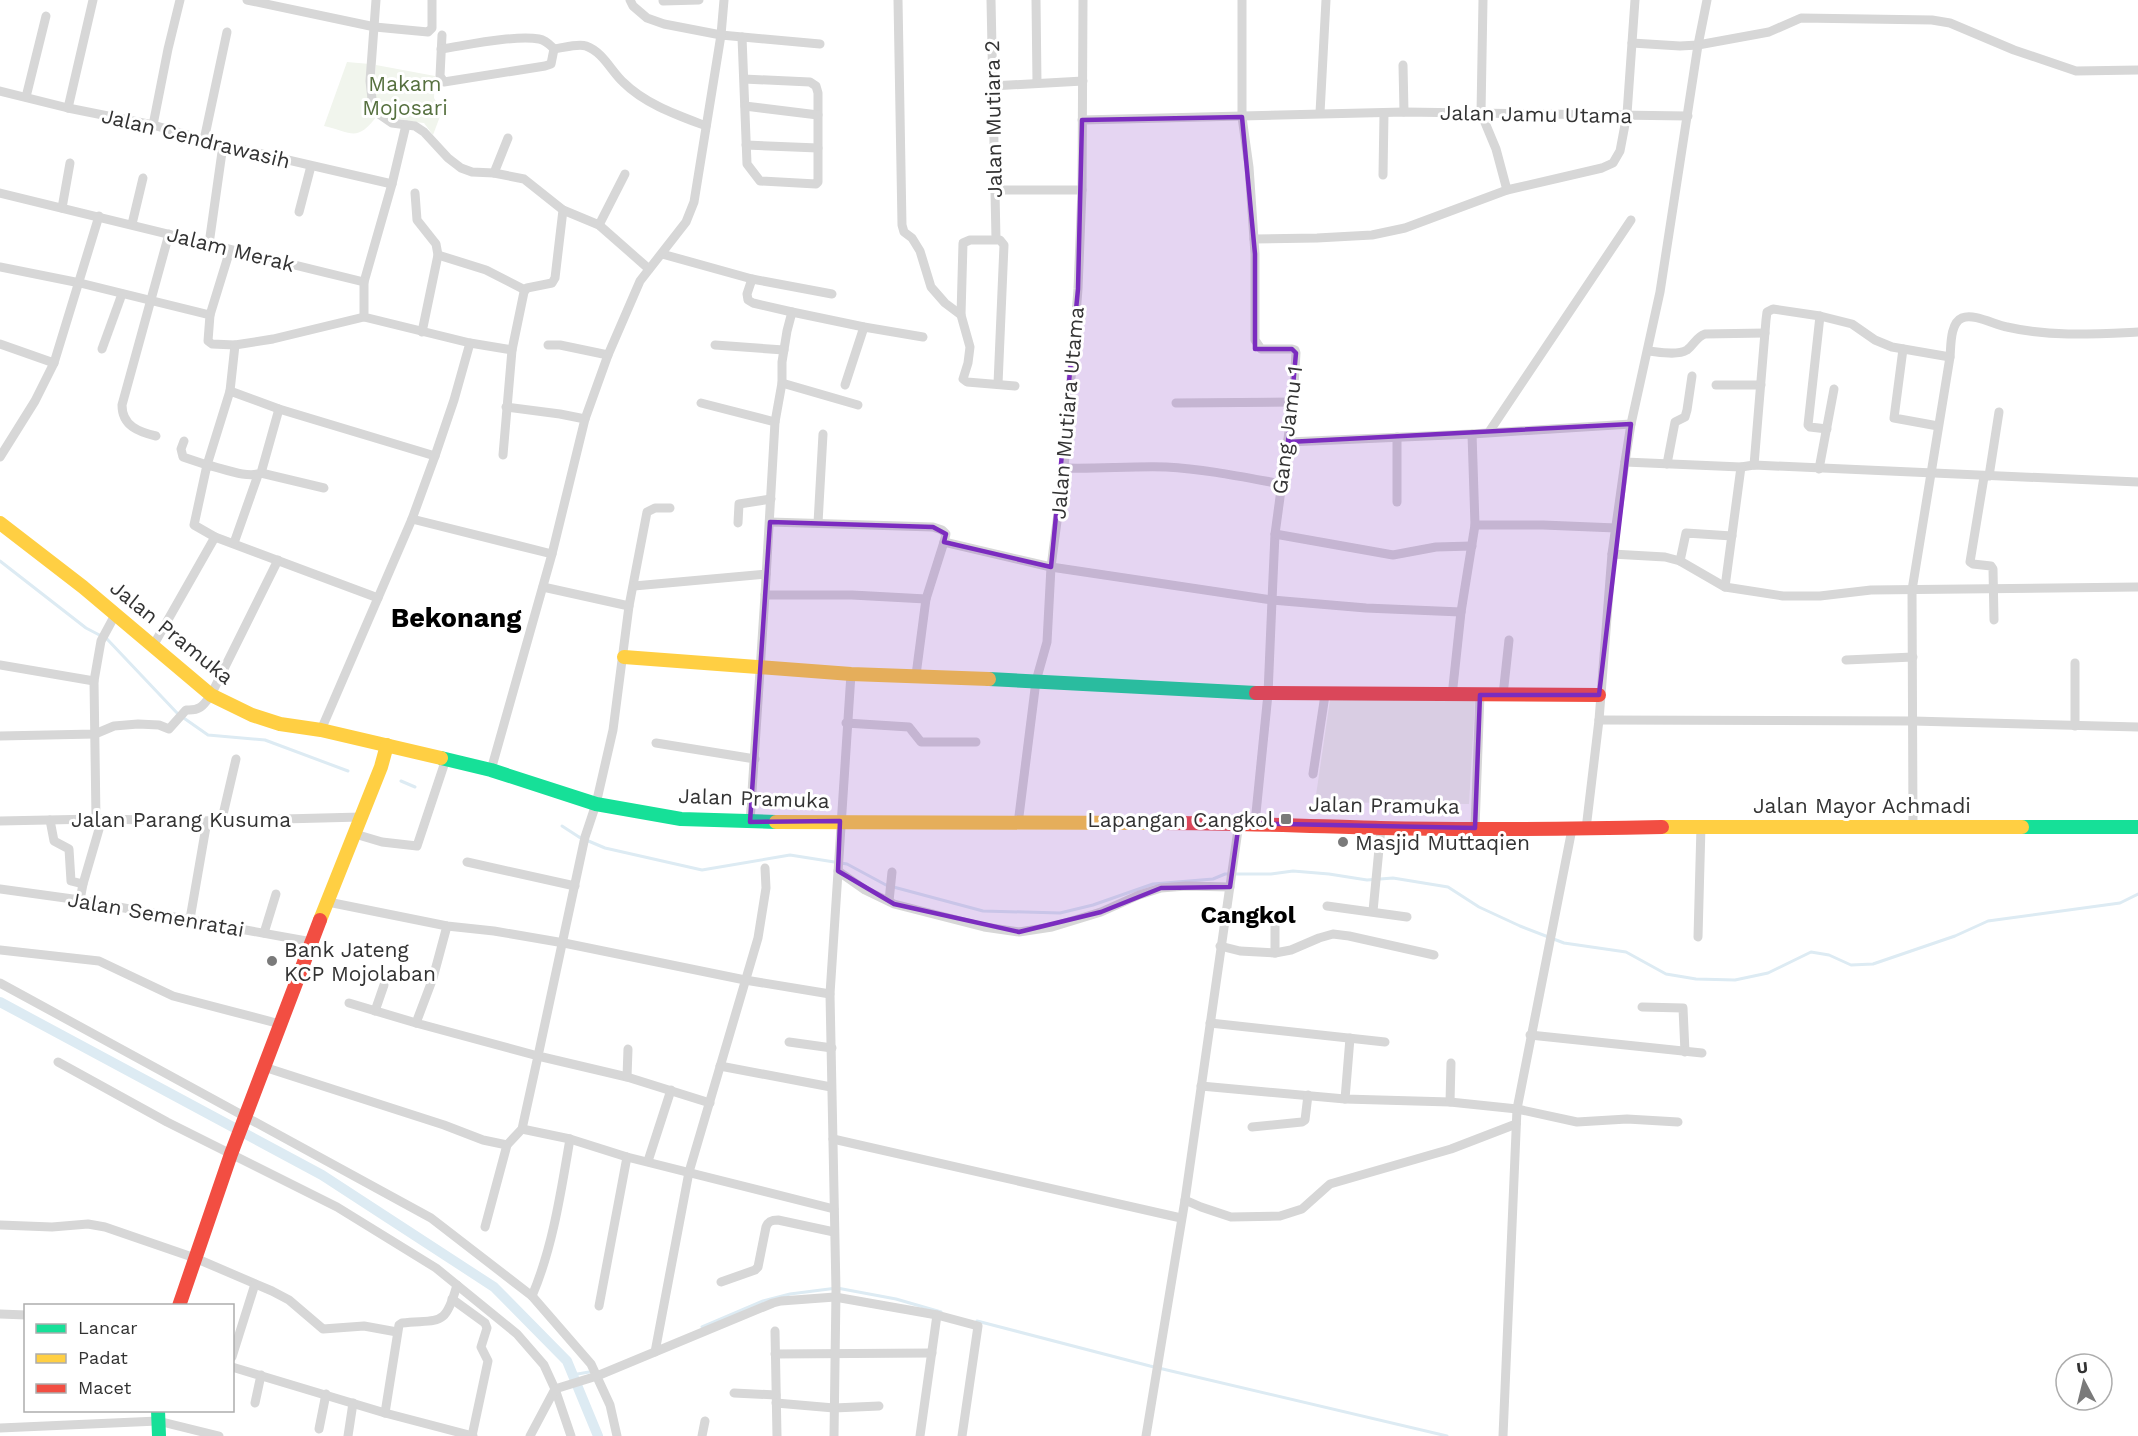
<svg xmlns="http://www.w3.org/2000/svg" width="2138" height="1436" viewBox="0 0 2138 1436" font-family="'Work Sans',sans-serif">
	<rect width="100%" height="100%" fill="#fff"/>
	<g fill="#f1f5ed">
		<path d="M 347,62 L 370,64 C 366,84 365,99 377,116 C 357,142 353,133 324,126 Z"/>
		<path d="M 376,65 L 435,76 L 434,98 L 442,111 L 433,135 L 424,123 C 380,118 371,110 376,65 Z"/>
		<polygon points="1330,700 1475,700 1469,804 1315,802"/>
	</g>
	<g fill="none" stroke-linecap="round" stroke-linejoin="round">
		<g stroke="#ddebf3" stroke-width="3">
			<polyline points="0,561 86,628 107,639 178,714 208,735 265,740 348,771"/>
			<polyline points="401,781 415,787"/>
			<polyline points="562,826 579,837 605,848 702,870 790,855 847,864 886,885 983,911 1060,913 1093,905 1153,884 1213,879 1225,874 1271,874 1293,871 1329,874 1367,880 1393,878 1448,887 1479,907 1520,926 1564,943 1626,952 1666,974 1696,979 1735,980 1768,973 1811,952 1829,955 1851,965 1873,964 1955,936 1988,921 2120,903 2138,894"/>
			<polyline points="977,1321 1150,1366 1447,1436"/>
			<polyline points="702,1327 763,1301 790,1294 837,1288 896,1299 941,1312"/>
			<polyline points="572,1375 589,1372"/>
		</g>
		<polyline stroke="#ddebf3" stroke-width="10" points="0,1002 322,1175 494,1287 567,1361 598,1436"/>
		<g stroke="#d7d7d7" stroke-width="9">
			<polyline points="247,0 375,27 428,32 432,28 432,0"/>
			<polyline points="376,0 370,81 372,99 376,112 392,123 415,126 424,132 448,158 461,168 472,172 494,173"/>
			<polyline points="630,0 633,6 647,18 664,24 721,35 820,44"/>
			<polyline points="898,0 902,225 904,232 912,238 920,251 931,287 945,303 961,315 970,347 968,363 963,379 967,382 1015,386"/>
			<polyline points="991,0 996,239"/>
			<polyline points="1036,0 1037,83"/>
			<polyline points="1242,0 1242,117 1249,167 1255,254 1255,340 1261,349 1292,349 1295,350 1296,353 1293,402 1275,534 1272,600 1366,608 1461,612"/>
			<polyline points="1483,0 1481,113 1496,149 1507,190"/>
			<polyline points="663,1 699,0"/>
			<polyline points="442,35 440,76 444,82 545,66 551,64 554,49"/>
			<polyline points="742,37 747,164 760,181 816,184 818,182 818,93 816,86 810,82 744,79"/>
			<polyline points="1632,43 1680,46 1698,45 1769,32 1801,18 1932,20 1950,23 2014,50 2076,71 2138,70"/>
			<path d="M 441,49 C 468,45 514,35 539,39 C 546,40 550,45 554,49 C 563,48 578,43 586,46 C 603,52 611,71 623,82 C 645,104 677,115 706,126"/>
			<polyline points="1403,65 1404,112"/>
			<polyline points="992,86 1083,81"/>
			<polyline points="0,91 68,108 153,125 223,145 392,184"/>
			<polyline points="26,97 46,16"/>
			<polyline points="745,106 818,115"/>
			<polyline points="68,108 93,0"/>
			<polyline points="1320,113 1326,0"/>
			<polyline points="1082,120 1404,112 1688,116"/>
			<polyline points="153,125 168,49 180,0"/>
			<polyline points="204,140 227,32"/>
			<polyline points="746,145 818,148"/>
			<polyline points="1383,175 1384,113"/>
			<polyline points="994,190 1082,190"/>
			<polyline points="0,193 364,282 392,184 406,125"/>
			<polyline points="415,193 417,220 436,244 438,255 422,332"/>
			<polyline points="62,208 70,163"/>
			<polyline points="563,210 599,225 649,269"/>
			<polyline points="299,212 311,166"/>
			<polyline points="132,224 143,178"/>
			<polyline points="599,225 625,174"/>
			<polyline points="1254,239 1317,238 1372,235 1405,228 1507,190 1602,168 1613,163 1620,151 1627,114 1635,0"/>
			<polyline points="209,244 223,145"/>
			<polyline points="662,254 752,279 747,294 748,300 753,303 792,312"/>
			<polyline points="438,255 486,270 525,290"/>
			<polyline points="0,267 80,283 210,315 230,250"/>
			<polyline points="752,279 832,294"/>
			<polyline points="210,315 208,341 212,344 235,345"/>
			<polyline points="961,315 963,243 970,240 1000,240 1004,245 998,384"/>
			<polyline points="1820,316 1808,425 1810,427 1827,429"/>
			<polyline points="470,343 512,350"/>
			<polyline points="0,344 54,363"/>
			<polyline points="548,345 560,345 608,355"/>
			<polyline points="715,345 784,350"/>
			<polyline points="102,349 122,294"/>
			<polyline points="1903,349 1894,418 1938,426"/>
			<path d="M 1648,351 C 1659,352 1677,356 1687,350 C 1694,345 1696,337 1705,334 L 1765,333"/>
			<path d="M 1950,357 C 1951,346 1950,323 1962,318 C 1974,313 1995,325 2007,327 C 2050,337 2095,334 2138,332"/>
			<polyline points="782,383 858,405"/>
			<polyline points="845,385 864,327"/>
			<polyline points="1716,385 1761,385"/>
			<polyline points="230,391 279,409 435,456 454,400 470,343 364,317 364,282"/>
			<polyline points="701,403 775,422"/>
			<polyline points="1176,403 1293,402"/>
			<polyline points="506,407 560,414 585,419"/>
			<path d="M 279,409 L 261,473 C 247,479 222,468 207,465 L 194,525 L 215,537 L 378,598"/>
			<polyline points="1489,432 1631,220"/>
			<path d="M 156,436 C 139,432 122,426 122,405 L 169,234"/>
			<polyline points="1397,437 1397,502"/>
			<polyline points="184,441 181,449 183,457 207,465 230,391 235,345 273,339 364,317"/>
			<polyline points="1288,442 1472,434 1631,424"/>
			<polyline points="503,455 512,350 524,292 527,288 552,283 555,278 563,210 524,179 494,173 508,138"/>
			<polyline points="435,456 412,519 552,554"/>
			<polyline points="0,457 35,401 54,363 99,216"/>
			<polyline points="1625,462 1741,467 1754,465 2138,482"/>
			<polyline points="1667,464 1675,422 1685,417 1687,410 1692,376"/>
			<polyline points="1754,465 1766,320 1767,312 1773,309 1820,316 1852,324 1875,340 1892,347 1950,357 1912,590 1913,826"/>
			<path d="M 1064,468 C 1098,469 1132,466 1166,467 C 1205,469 1243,477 1281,484"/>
			<polyline points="1819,469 1834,389"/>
			<polyline points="261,473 324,488"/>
			<polyline points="1989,476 1999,412"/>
			<polyline points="1984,477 1970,562 1973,564 1991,566 1993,569 1994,620"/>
			<polyline points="670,508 655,508 647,512 629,606 613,730 596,804 585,837 538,1056 627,1077 710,1103"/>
			<polyline points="770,522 933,527 942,530 946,534 944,542 926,599"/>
			<polyline points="738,523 739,504 771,499"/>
			<polyline points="818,523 823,434"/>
			<polyline points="1475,525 1543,525 1616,528"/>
			<polyline points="1275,534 1393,555 1436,547 1472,546"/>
			<polyline points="944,542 1051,567 1272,600 1268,694 1255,823"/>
			<polyline points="234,543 258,475"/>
			<polyline points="1612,554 1665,557 1680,561 1725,587 1783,596 1820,596 1871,590 2138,587"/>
			<polyline points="1680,561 1686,533 1732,536"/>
			<polyline points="634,586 766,574"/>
			<polyline points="543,587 629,606"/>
			<polyline points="1725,587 1741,467"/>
			<polyline points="765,595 775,422 782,383 782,362 787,331 792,312 864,327 923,337"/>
			<polyline points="153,646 215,537"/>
			<polyline points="1846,660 1913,657"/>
			<polyline points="0,665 94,681"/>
			<polyline points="1503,695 1509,640"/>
			<polyline points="1452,696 1461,612 1475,525 1472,434"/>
			<polyline points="1599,720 1913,721 2138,727"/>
			<polyline points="846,723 909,727 921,742 976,742"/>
			<polyline points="2075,726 2075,663"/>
			<polyline points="321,730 412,519"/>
			<path d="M 0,736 L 95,734 L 114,726 L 138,724 L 159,725 L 169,729 L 186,710 C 200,711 203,706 211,695 L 278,560"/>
			<polyline points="656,743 755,759"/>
			<polyline points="491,770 552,554 585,419 608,355 640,281 686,222 694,202 721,35 724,0"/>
			<polyline points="1313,774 1325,695"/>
			<polyline points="96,819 94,681 101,641 115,615"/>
			<polyline points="222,819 236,759"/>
			<polyline points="50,820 54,841 69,849 71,881 83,884"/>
			<polyline points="0,821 96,819 207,821 361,817"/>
			<polyline points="750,822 765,595 852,595 926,599 916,675"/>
			<polyline points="1018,824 1036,681 1047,642 1051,567 1064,468 1078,289 1082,190 1083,0"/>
			<polyline points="1475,828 1480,695"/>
			<polyline points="1586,829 1599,720 1612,554 1625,462 1631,424 1660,292 1698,45 1707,0"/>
			<polyline points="355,834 382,842 417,846 446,759"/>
			<polyline points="467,862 575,886"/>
			<polyline points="838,871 865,890 894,904 984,927 1019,932 1052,927 1101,912 1139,895 1161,888 1186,886 1230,887"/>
			<polyline points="0,889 80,900 312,942"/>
			<polyline points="80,900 83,884 102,819"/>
			<polyline points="889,901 892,872"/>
			<polyline points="328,902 447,926 494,931 564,943 745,980 830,994"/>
			<polyline points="1327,906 1407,917"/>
			<polyline points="1373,911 1381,828"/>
			<polyline points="1275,917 1275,953"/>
			<polyline points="190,919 207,821"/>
			<polyline points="264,933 276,894"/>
			<polyline points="1698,937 1701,826"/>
			<polyline points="1220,946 1240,951 1275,953 1291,950 1319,938 1333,934 1349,936 1434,955"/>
			<polyline points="0,950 99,961 173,996 280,1024"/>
			<polyline points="0,983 431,1218 532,1296 591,1364 610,1405 617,1436"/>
			<polyline points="349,1003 416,1023"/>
			<polyline points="1642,1007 1683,1008 1685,1052"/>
			<polyline points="375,1011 384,985"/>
			<polyline points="1210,1023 1385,1042"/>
			<polyline points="1530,1035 1702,1053"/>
			<polyline points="789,1042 832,1048"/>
			<polyline points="58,1062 167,1122 337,1207 436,1268 517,1334 544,1365 555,1389 571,1436"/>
			<polyline points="720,1066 831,1087"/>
			<polyline points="264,1067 444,1125 483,1140 507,1145 522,1129 538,1056 416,1023 433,978 447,926"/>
			<polyline points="627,1077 628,1049"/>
			<polyline points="1201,1086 1345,1099 1450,1102 1517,1109 1577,1122 1627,1119 1678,1122"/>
			<polyline points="1345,1099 1350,1038"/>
			<polyline points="1450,1102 1451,1063"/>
			<polyline points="1252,1127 1302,1122 1305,1120 1308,1095"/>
			<polyline points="522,1129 570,1139 627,1157 834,1209"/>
			<polyline points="833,1139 1181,1218"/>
			<polyline points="648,1161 671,1090"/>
			<polyline points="1185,1200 1201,1207 1231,1217 1280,1216 1302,1209 1330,1184 1451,1149 1516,1124"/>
			<polyline points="0,1225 52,1227 88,1224 105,1227 195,1258 272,1291 289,1300 323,1329 364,1326 397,1332"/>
			<polyline points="485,1227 507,1145"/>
			<path d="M 721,1282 L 755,1270 L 758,1267 L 766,1227 C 768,1221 772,1220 778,1220 L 834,1232"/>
			<path d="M 532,1296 C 553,1247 561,1191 570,1139"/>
			<polyline points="452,1299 485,1323 487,1328 481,1347 488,1361 472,1436"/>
			<polyline points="599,1306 627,1157"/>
			<polyline points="0,1314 26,1315"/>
			<polyline points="775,1331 777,1436"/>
			<polyline points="655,1352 689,1172 758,938 766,888 765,868"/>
			<polyline points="775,1354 932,1353"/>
			<polyline points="232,1357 255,1284"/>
			<polyline points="232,1367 385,1413 473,1436"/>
			<polyline points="734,1393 776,1395"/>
			<polyline points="255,1403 261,1375"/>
			<polyline points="776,1403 834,1408 879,1406"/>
			<path d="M 385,1413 L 399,1325 L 402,1323 C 440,1319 445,1328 457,1285"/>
			<polyline points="0,1428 158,1421 219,1436"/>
			<polyline points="319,1429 326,1394"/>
			<polyline points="348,1436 353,1403"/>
			<polyline points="530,1436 555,1389 597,1376 773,1303 781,1301 835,1297 937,1315 978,1326 962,1436"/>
			<polyline points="702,1436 705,1421"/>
			<polyline points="834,1436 836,1291 830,994 851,674"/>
			<polyline points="920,1436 937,1315"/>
			<polyline points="1146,1436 1185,1200 1239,823"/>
			<polyline points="1503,1436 1517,1109 1572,829"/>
		</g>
		<g stroke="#16e098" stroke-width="14">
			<polyline points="989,679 1256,693"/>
			<polyline points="441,758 491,770 596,804 681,819 776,822"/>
			<polyline points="2022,827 2138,827"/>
			<polyline points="158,1410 159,1436"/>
		</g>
		<g stroke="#ffcf43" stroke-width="14">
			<polyline points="0,523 83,587 211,695 252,715 280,724 321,730 441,758"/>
			<polyline points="624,657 851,674 989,679"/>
			<polyline points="776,822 1162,823"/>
			<polyline points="1662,827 2022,827"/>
			<polyline points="320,920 381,767 387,745"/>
		</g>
		<g stroke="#f24e42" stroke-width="14">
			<polyline points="1256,693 1599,695"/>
			<path d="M 1162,823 C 1235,823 1307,826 1380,828 C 1474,830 1568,829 1662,827"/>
			<polyline points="179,1306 231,1154 320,920"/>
		</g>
	</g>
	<path fill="#7b2cbf" fill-opacity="0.2" stroke="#7b2cbf" stroke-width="4.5" stroke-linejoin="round" d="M 1242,117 L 1255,254 L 1255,349 L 1292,349 L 1296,353 L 1288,442 L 1631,424 L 1599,695 L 1480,695 L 1475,828 L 1239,823 L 1230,887 L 1161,888 L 1101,912 L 1019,932 L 894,904 L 838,871 L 840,821 L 750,822 L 770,522 L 933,527 L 946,534 L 944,542 L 1051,567 L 1078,289 L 1082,120 Z"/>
	<g fill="#7a7a7a" stroke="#fff" stroke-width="2">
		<rect x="1280" y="813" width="12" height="12" rx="3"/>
		<circle cx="1343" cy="842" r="6"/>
		<circle cx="272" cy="961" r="6"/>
	</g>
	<g text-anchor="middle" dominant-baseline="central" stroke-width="6" stroke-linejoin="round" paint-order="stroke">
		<g font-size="21" fill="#56703f" stroke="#fff">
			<text x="405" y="83">Makam<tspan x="405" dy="24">Mojosari</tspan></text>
		</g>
		<g font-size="21" fill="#333" stroke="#fff">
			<text transform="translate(1536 114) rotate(1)">Jalan Jamu Utama</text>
			<text transform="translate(993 119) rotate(-91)">Jalan Mutiara 2</text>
			<text transform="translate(196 138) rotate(14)">Jalan Cendrawasih</text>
			<text transform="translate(231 249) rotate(14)">Jalam Merak</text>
			<text transform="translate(1067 413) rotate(-85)">Jalan Mutiara Utama</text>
			<text transform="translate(1287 430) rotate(-83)">Gang Jamu 1</text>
			<text transform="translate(172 632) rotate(39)">Jalan Pramuka</text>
			<text transform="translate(754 798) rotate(2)">Jalan Pramuka</text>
			<text transform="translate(1384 805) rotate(1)">Jalan Pramuka</text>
			<text x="1862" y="805">Jalan Mayor Achmadi</text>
			<text x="181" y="819">Jalan Parang Kusuma</text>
			<text transform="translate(156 914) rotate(10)">Jalan Semenratai</text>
		</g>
		<g font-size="21" fill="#333" stroke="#fff" text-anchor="start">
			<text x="1274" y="819" text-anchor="end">Lapangan Cangkol</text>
			<text x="1355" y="842">Masjid Muttaqien</text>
			<text x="284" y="949">Bank Jateng<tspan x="284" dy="24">KCP Mojolaban</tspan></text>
		</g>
		<g font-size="24" font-weight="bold" fill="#000" stroke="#fff">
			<text x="1248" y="915">Cangkol</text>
		</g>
		<g font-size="27" font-weight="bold" fill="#000" stroke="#fff">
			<text x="456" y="618">Bekonang</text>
		</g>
	</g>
	<rect x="24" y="1304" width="210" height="108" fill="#ffffff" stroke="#adadad" stroke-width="1.5"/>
	<rect x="36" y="1324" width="30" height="9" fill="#16e098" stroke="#adadad" stroke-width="1.5"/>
	<text x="78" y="1334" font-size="18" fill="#333333">Lancar</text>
	<rect x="36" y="1354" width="30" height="9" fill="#ffcf43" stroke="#adadad" stroke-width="1.5"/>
	<text x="78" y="1364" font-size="18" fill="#333333">Padat</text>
	<rect x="36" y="1384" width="30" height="9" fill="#f24e42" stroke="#adadad" stroke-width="1.5"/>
	<text x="78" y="1394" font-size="18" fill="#333333">Macet</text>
	<g transform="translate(2084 1382) rotate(353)"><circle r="28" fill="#ffffff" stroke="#adadad" stroke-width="1.5"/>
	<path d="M0-4.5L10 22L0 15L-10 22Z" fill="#7a7a7a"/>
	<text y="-9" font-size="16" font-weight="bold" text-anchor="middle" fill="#333333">U</text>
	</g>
</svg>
